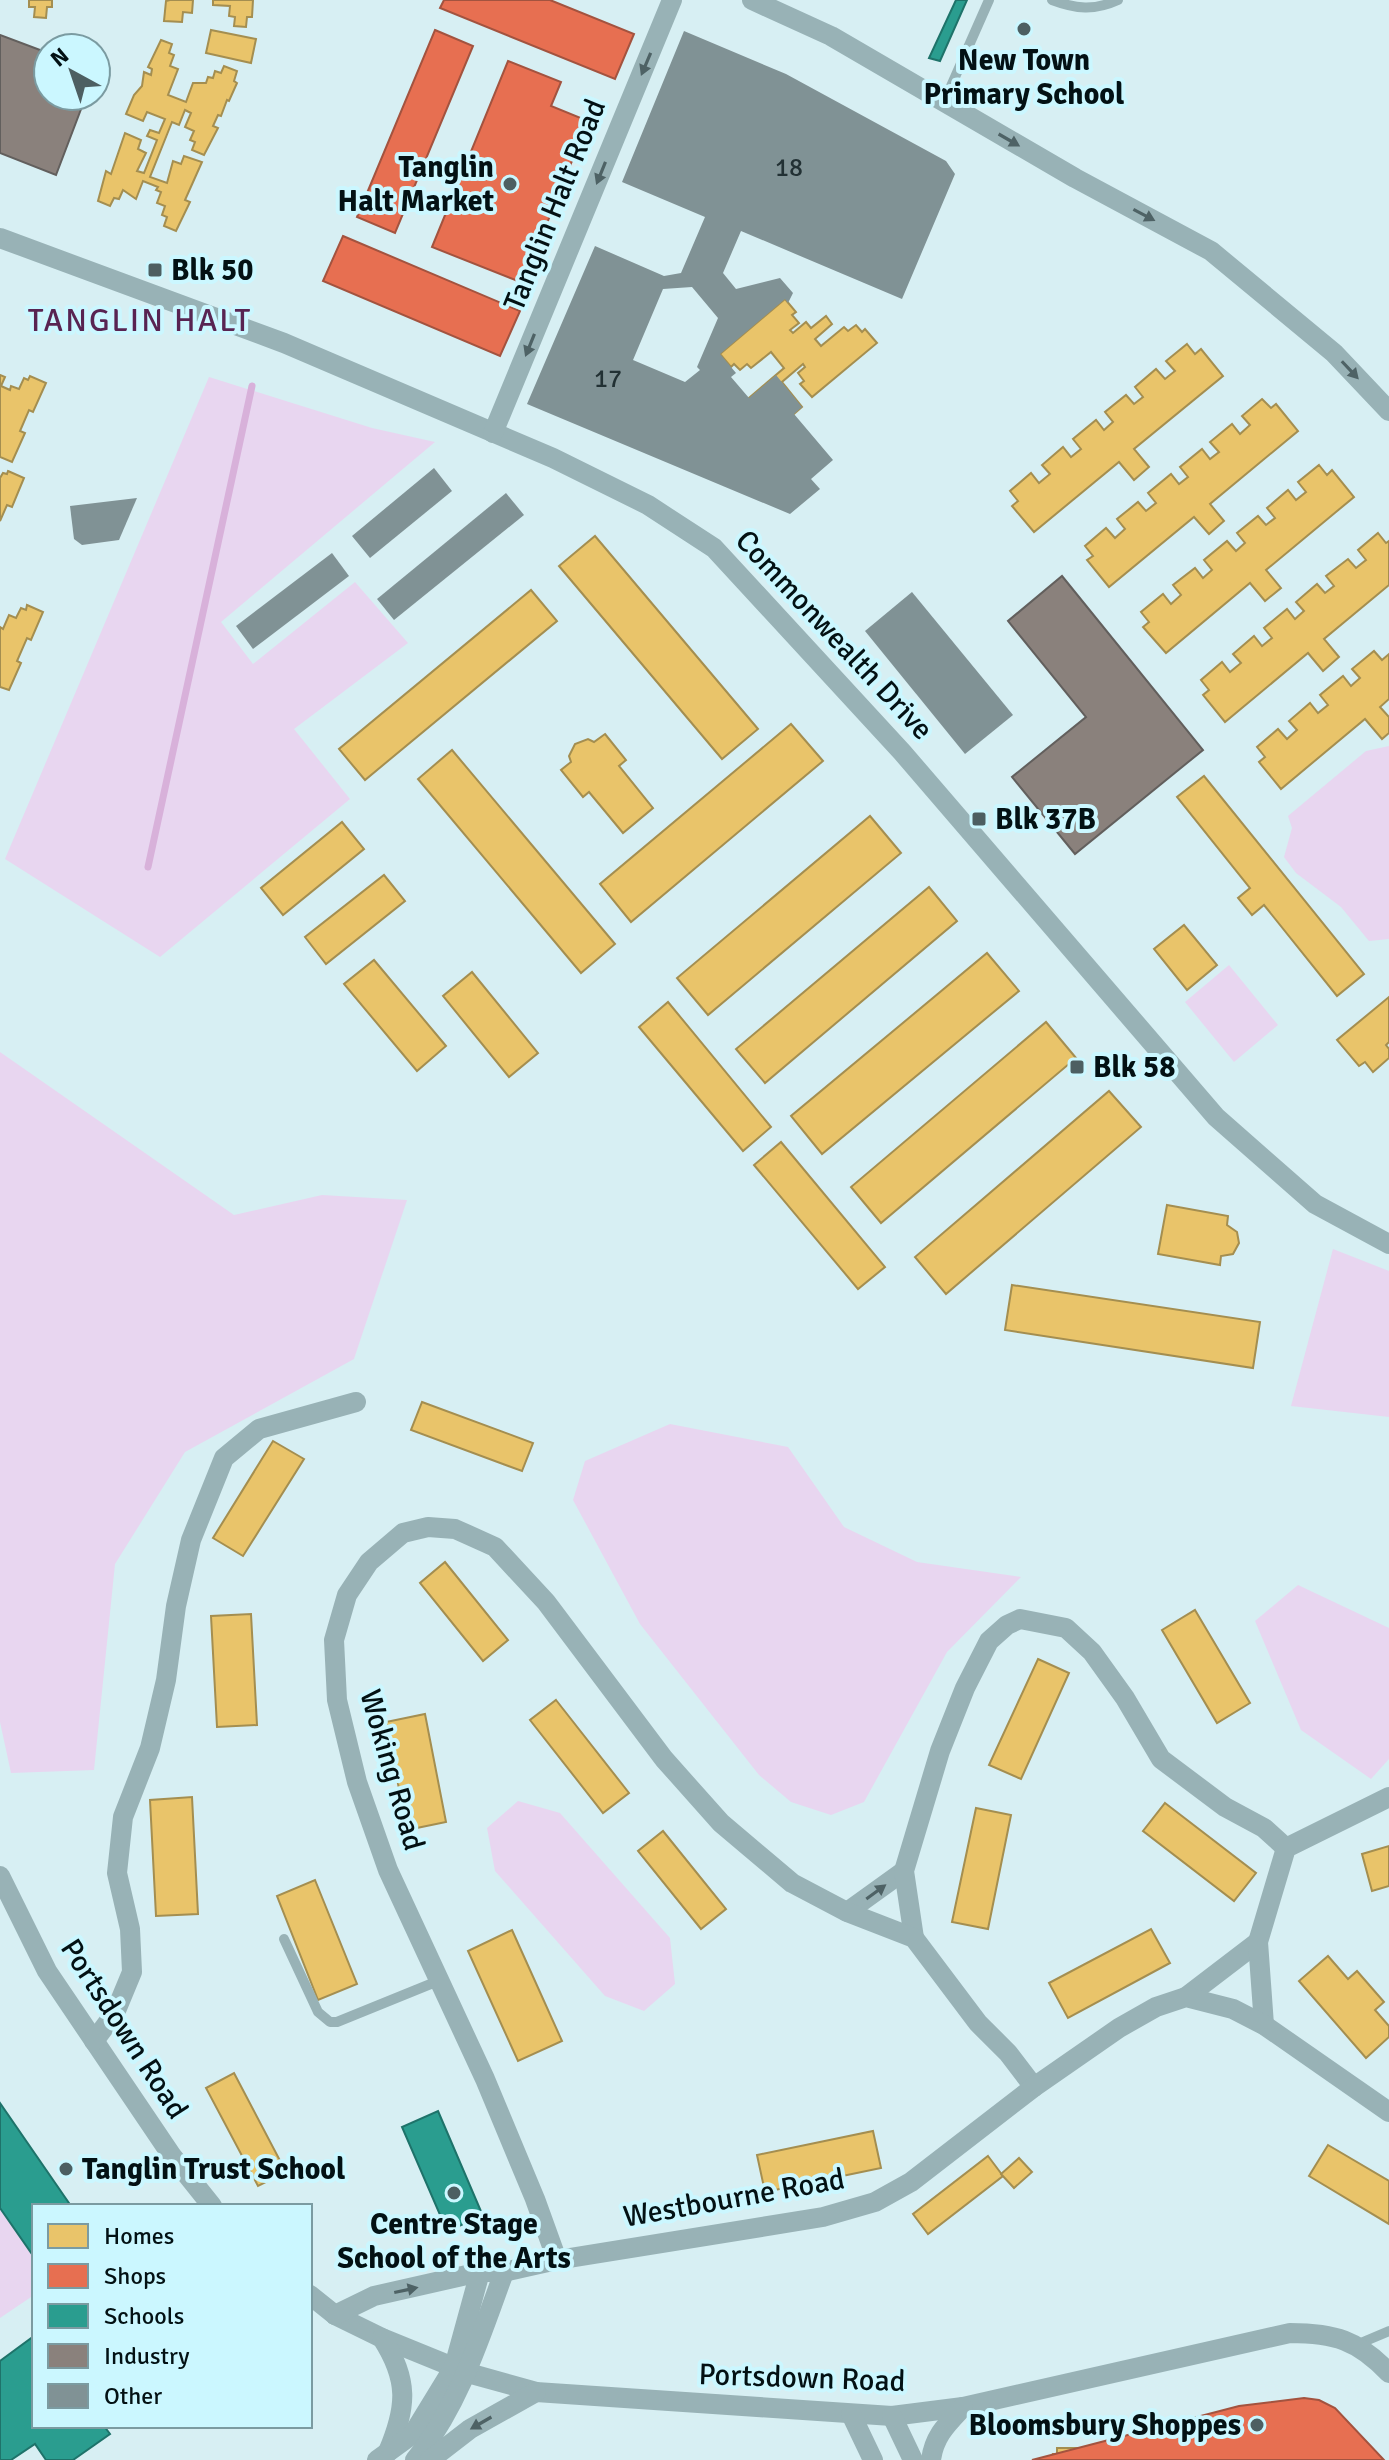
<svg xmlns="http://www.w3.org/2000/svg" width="1389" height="2460" viewBox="0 0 1389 2460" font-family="Signika,sans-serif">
	<rect width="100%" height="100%" fill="#d7eff3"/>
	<g fill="#e8d6f0">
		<polygon points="209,377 372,428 435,442 221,622 253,664 355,582 408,643 294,729 350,799 160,957 5,859"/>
		<polygon points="1389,746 1389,939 1369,941 1341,907 1296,873 1284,857 1292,828 1288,816 1366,751"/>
		<polygon points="1229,965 1278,1025 1234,1062 1185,1002"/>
		<polygon points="0,1052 234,1215 322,1195 407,1200 354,1359 185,1452 115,1564 94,1770 11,1773 0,1722"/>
		<polygon points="1333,1249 1389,1271 1389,1417 1291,1406"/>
		<polygon points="670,1424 788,1447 844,1527 917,1562 1021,1577 947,1652 864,1802 831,1815 791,1802 759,1775 640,1624 573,1500 585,1461"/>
		<polygon points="1298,1585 1389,1628 1389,1759 1371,1779 1301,1730 1255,1621"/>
		<polygon points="518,1801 560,1813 670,1938 675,1984 644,2011 605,1996 495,1871 487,1828"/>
		<polygon points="0,2205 34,2257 34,2295 0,2318"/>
	</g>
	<g fill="#e9c46a" stroke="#a48e50" stroke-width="2">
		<polygon points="29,0 52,0 52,7 47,7 46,18 34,17 35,7 29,7"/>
		<polygon points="170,0 193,0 192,13 183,12 182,22 164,21 166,1"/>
		<polygon points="213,0 253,0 252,17 247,17 246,27 234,26 235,17 229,16 230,6 213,5"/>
		<polygon points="211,30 256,39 251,63 206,53"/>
		<polygon points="161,40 172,44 169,53 174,55 170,66 178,69 168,95 186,102 193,83 206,83 208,77 213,78 215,71 221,73 224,66 237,71 234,81 237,83 229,101 227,100 221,116 218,115 213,126 218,128 204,155 192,150 195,142 190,140 194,131 185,127 191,113 185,110 179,125 172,122 150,177 167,183 173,161 181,164 184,156 202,162 185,200 190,202 176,231 164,226 167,217 162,215 165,206 157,203 161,192 156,190 158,187 143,181 136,199 123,190 119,199 114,198 110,206 98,201 106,171 111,174 125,133 141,140 138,149 146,153 137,171 144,173 157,140 147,136 150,130 159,133 165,119 147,112 143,121 126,114 134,95 142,86 144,72 151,75 152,69 148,67"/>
		<polygon points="785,299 796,312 792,315 799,323 790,330 793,333 806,322 811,328 826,316 832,324 815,339 821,346 844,327 848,331 856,325 862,332 865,329 877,343 812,397 800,384 804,381 798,373 805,367 803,364 782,382 802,407 794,414 791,411 761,436 743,414 749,409 743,403 784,368 771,352 751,368 747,364 740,370 734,364 731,367 720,354"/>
		<polygon points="1187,344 1195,354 1201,349 1223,376 1134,449 1149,467 1134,480 1119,462 1034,532 1012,506 1018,501 1010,491 1031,473 1039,483 1050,474 1042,465 1063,447 1071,457 1081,449 1073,439 1096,420 1104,430 1113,422 1105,412 1126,395 1134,404 1143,397 1135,387 1156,369 1165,379 1175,371 1166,361"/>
		<polygon points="0,375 5,377 1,386 10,390 11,386 19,389 24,378 28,380 30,376 46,383 33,412 29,410 20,431 25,433 12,462 0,457"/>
		<polygon points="1262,399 1271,408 1276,404 1298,431 1210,504 1224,521 1209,534 1194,517 1109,587 1087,560 1093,556 1085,546 1106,528 1115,538 1125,529 1117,519 1138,502 1146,511 1156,503 1148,493 1171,474 1179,484 1188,477 1180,467 1202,449 1210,459 1219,452 1210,442 1232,424 1240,434 1250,425 1242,416"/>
		<polygon points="1319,465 1327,475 1332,470 1354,497 1266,570 1281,588 1265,601 1250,583 1166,653 1143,627 1149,622 1141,612 1163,594 1171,604 1181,595 1173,585 1195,568 1203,578 1212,570 1204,560 1227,541 1236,551 1245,543 1237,533 1258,516 1266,525 1275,518 1267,508 1288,490 1296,500 1306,492 1298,482"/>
		<polygon points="8,471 24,478 12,507 7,505 0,521 0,478 3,473 7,474"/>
		<polygon points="1378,533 1386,543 1389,541 1389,585 1324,639 1339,657 1323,671 1308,653 1225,722 1203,695 1209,690 1201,680 1222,662 1230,672 1241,663 1233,654 1254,636 1262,646 1272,638 1264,628 1287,609 1295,619 1304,611 1296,602 1317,584 1325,593 1334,586 1326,576 1348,559 1356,568 1366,560 1358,550"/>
		<polygon points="595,536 758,729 722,759 559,566"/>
		<polygon points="531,590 557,621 365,780 339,749"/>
		<polygon points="27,605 43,612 31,640 27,638 17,661 21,663 9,690 0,687 0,627 3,629 9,615 16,618 21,608 26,610"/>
		<polygon points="1374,651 1382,660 1389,654 1389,699 1380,707 1389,717 1389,733 1382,739 1365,719 1281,789 1259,762 1265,757 1257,747 1278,729 1287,739 1297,730 1289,721 1310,703 1318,713 1328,705 1320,695 1343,676 1351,686 1360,678 1352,669"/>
		<polygon points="791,724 823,761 631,922 600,884"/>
		<polygon points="605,734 626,760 619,766 653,808 623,833 589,792 583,797 561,770 571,762 569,756 575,744 588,739 594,742"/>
		<polygon points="452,750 615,944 581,973 418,779"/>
		<polygon points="1204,776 1364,974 1337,996 1264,905 1252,915 1238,898 1250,888 1177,797"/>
		<polygon points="870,816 901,853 708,1015 677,978"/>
		<polygon points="342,822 364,849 283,915 261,888"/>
		<polygon points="384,875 405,901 326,964 305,937"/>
		<polygon points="929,887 957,921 765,1083 736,1049"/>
		<polygon points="1184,925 1217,965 1187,990 1154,949"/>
		<polygon points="987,953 1019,991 822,1154 791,1116"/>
		<polygon points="374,960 446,1046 417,1071 344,984"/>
		<polygon points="472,972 538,1053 509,1077 443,996"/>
		<polygon points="1389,997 1389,1042 1386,1045 1389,1049 1389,1058 1373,1072 1365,1062 1359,1066 1337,1040"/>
		<polygon points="668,1002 771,1127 743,1151 639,1027"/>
		<polygon points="1046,1022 1076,1058 881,1223 851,1187"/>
		<polygon points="1109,1091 1141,1127 946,1294 915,1257"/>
		<polygon points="781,1142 885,1267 858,1289 754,1165"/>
		<polygon points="1167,1205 1228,1216 1227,1225 1237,1232 1239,1243 1233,1254 1221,1256 1220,1265 1158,1254"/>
		<polygon points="1012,1285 1260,1322 1253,1368 1005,1330"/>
		<polygon points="422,1402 533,1443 522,1471 411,1430"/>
		<polygon points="273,1441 304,1459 243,1556 213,1538"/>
		<polygon points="445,1562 508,1640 483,1661 420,1583"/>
		<polygon points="1195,1610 1250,1703 1217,1723 1162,1630"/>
		<polygon points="251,1614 257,1725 217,1727 211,1616"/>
		<polygon points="1038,1659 1069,1673 1021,1779 989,1765"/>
		<polygon points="556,1700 629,1793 603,1813 530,1720"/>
		<polygon points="425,1714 446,1822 407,1830 386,1722"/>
		<polygon points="192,1797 198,1914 156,1916 150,1800"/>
		<polygon points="1165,1803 1256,1873 1234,1901 1143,1831"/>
		<polygon points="976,1808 1011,1815 988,1929 952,1922"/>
		<polygon points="663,1831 726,1909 701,1929 638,1851"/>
		<polygon points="1389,1846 1389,1886 1372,1891 1362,1854"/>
		<polygon points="315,1880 357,1984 318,2000 277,1896"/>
		<polygon points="1151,1929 1170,1963 1068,2018 1049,1983"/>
		<polygon points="512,1930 562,2041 518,2061 468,1951"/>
		<polygon points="1328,1956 1348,1979 1357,1971 1384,2002 1375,2010 1389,2026 1389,2037 1366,2058 1299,1981"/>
		<polygon points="234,2073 286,2172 258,2186 206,2088"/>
		<polygon points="873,2131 881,2168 765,2192 757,2155"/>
		<polygon points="1328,2145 1389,2181 1389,2224 1309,2176"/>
		<polygon points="988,2156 1003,2176 928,2234 913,2214"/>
		<polygon points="1019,2158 1032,2172 1014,2188 1001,2174"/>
		<polygon points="1057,2448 1077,2448 1077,2458 1081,2460 1054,2460 1053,2454 1057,2454"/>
	</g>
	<g fill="#e76f51" stroke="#a3533f" stroke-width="2">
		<polygon points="444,0 550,0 634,34 615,79 440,8"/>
		<polygon points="435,30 473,46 395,233 357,217"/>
		<polygon points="508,61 561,82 551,106 588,121 523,283 432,247"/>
		<polygon points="343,236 520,311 500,356 323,281"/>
		<polygon points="1304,2398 1319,2400 1335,2408 1384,2460 1032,2460 1239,2406"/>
	</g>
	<g fill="#2a9d8f" stroke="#1e736a" stroke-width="2">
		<polygon points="956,0 967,0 940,61 929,58"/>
		<polygon points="0,2103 71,2206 34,2206 34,2257 0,2208"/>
		<polygon points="438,2111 483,2216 447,2231 402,2127"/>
		<polygon points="34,2336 34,2426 104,2426 110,2434 73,2460 46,2460 35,2444 11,2460 0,2460 0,2361"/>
	</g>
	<g fill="#8a817c" stroke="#625f5d" stroke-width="2">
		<polygon points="0,35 48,53 48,96 86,96 56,175 0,153"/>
		<polygon points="1062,576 1203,750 1075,854 1012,777 1086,717 1008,621"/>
	</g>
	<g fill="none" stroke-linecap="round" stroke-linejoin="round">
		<polyline stroke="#d8b1da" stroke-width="7" points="148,867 252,386"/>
	</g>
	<g fill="#809295" fill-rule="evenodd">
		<path d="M 684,31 L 786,74 L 946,161 L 955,174 L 902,299 L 741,231 L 723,273 L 736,289 L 780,278 L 793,293 L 788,303 L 785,299 L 720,354 L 736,373 L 731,377 L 749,398 L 776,375 L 802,407 L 794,414 L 833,460 L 811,479 L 820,489 L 790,514 L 527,404 L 595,246 L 664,276 L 681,273 L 705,217 L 622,182 ZM 692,287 L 718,318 L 697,367 L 700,370 L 685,382 L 633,360 L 663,289 Z"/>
		<polygon points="434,468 452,491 370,558 352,536"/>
		<polygon points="506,493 524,515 394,620 377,599"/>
		<polygon points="137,498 119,540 82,545 74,539 70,506"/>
		<polygon points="332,553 349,576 253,649 236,626"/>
		<polygon points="912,592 1013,715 965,754 865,631"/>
	</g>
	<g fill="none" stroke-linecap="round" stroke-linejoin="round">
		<g stroke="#98b2b6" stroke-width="10">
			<path d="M 1052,0 C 1076,9 1094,11 1118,0"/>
			<polyline points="944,102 989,0"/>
			<polyline points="284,1939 318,2012 330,2022 337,2022 438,1981"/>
			<polyline points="1356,2345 1389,2331"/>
		</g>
		<g stroke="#98b2b6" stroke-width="20">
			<polyline points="752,0 831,36 1075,178 1211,251 1334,353 1389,411"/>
			<polyline points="0,238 284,343 553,458 648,505 714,548 902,752 1216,1117 1315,1204 1389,1244"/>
			<polyline points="493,433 672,0"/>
			<polyline points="0,1876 47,1971 172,2156 212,2206"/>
			<polyline points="847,1912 904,1871"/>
			<polyline points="914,1938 904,1871 940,1751 965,1688 989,1641 1007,1625 1020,1619 1066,1628 1092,1652 1125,1698 1161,1759 1225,1807 1264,1828 1286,1848"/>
			<polyline points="1186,1997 1258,1942"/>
			<polyline points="1264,2025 1258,1942 1286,1848 1389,1797"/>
			<polyline points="94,2041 115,2013 132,1972 130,1929 117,1873 123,1817 150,1748 166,1680 176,1606 191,1540 224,1458 259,1429 356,1402"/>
			<polyline points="557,2260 535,2199 485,2079 388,1870 357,1782 337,1700 334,1640 347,1595 369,1562 403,1533 428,1527 455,1529 495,1547 546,1602 664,1759 721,1823 792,1883 847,1912 914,1938 978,2023 1008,2053 1034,2087"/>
			<path d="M 310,2295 L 335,2315 L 382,2338 L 468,2373 L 536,2392 L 892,2416 L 963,2407 L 1290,2333 C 1334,2333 1358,2340 1389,2373"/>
			<polyline points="335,2315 374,2296 480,2272 504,2272 557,2260 823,2217 875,2202 911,2182 1034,2087 1119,2028 1156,2007 1186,1997 1233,2009 1264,2025 1389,2112"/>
			<path d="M 382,2338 C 409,2380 407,2407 388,2452"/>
			<polyline points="851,2414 873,2460"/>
			<polyline points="892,2416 913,2460"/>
			<polyline points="377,2460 413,2434 454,2367 480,2272"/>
			<path d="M 415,2460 C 459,2405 480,2338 504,2272"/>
			<polyline points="430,2460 470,2429 536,2392"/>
			<path d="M 931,2460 C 934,2436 947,2424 963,2407"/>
		</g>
	</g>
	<defs><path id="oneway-solid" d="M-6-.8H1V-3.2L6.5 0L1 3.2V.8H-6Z" transform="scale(2)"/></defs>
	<g fill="#4e6265">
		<use href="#oneway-solid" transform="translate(646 64) rotate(113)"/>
		<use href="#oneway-solid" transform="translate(1009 140) rotate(30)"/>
		<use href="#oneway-solid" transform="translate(601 173) rotate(112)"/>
		<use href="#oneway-solid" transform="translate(1144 215) rotate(28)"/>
		<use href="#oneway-solid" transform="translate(530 345) rotate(112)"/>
		<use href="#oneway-solid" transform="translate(1350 370) rotate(47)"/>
		<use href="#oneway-solid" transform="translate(876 1892) rotate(-36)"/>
		<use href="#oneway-solid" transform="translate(406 2290) rotate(-12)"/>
		<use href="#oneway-solid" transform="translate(481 2423) rotate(150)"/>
	</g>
	<g fill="#4d5f62" stroke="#cbf7ff" stroke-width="3">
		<circle cx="1024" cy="29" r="8"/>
		<circle cx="510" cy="184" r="8"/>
		<rect x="147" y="262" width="16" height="16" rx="4"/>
		<rect x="971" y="811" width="16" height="16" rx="4"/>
		<rect x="1069" y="1059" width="16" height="16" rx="4"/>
		<circle cx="66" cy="2169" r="8"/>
		<circle cx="454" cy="2193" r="8"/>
		<circle cx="1257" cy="2425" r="8"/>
	</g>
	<g text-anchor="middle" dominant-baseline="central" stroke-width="8" stroke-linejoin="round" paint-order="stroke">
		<g font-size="26" fill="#223134">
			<text x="789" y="168">18</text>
			<text x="608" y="379">17</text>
		</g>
		<g font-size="30" font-weight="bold" fill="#031114" stroke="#cbf7ff" text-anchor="start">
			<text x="1024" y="60" text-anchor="middle">New Town<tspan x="1024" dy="34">Primary School</tspan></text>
			<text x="494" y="167" text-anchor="end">Tanglin<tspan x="494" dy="34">Halt Market</tspan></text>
			<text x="171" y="270">Blk 50</text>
			<text x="995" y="819">Blk 37B</text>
			<text x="1093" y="1067">Blk 58</text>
			<text x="82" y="2169">Tanglin Trust School</text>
			<text x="454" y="2224" text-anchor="middle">Centre Stage<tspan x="454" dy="34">School of the Arts</tspan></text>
			<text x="1241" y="2425" text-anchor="end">Bloomsbury Shoppes</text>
		</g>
		<g font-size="30" fill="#031114" stroke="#cbf7ff">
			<text transform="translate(555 205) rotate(-68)">Tanglin Halt Road</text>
			<text transform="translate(834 635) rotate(47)">Commonwealth Drive</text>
			<text transform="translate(392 1770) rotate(74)">Woking Road</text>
			<text transform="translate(124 2029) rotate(57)">Portsdown Road</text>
			<text transform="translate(734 2198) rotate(-10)">Westbourne Road</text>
			<text transform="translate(802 2378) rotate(2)">Portsdown Road</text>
		</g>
		<g font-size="32" letter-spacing="2" fill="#582452" stroke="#cbf7ff">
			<text x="140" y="320">TANGLIN HALT</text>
		</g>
	</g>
	<rect x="32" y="2204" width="280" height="224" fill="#cbf7ff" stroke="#7b9ba1" stroke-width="2"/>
	<rect x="48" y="2224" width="40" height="24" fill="#e9c46a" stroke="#7b9ba1" stroke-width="2"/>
	<text x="104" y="2244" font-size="24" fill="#031114">Homes</text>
	<rect x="48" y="2264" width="40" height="24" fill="#e76f51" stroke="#7b9ba1" stroke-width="2"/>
	<text x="104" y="2284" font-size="24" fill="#031114">Shops</text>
	<rect x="48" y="2304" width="40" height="24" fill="#2a9d8f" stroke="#7b9ba1" stroke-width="2"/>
	<text x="104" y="2324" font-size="24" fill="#031114">Schools</text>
	<rect x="48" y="2344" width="40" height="24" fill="#8a817c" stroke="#7b9ba1" stroke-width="2"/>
	<text x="104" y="2364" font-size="24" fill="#031114">Industry</text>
	<rect x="48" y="2384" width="40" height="24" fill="#809295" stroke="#7b9ba1" stroke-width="2"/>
	<text x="104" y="2404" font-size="24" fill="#031114">Other</text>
	<g transform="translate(72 72) rotate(320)"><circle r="38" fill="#cbf7ff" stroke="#7b9ba1" stroke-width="2"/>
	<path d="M0-6L14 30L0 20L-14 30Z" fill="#4d5f62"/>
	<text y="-12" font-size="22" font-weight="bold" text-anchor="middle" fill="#031114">N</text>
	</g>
</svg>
